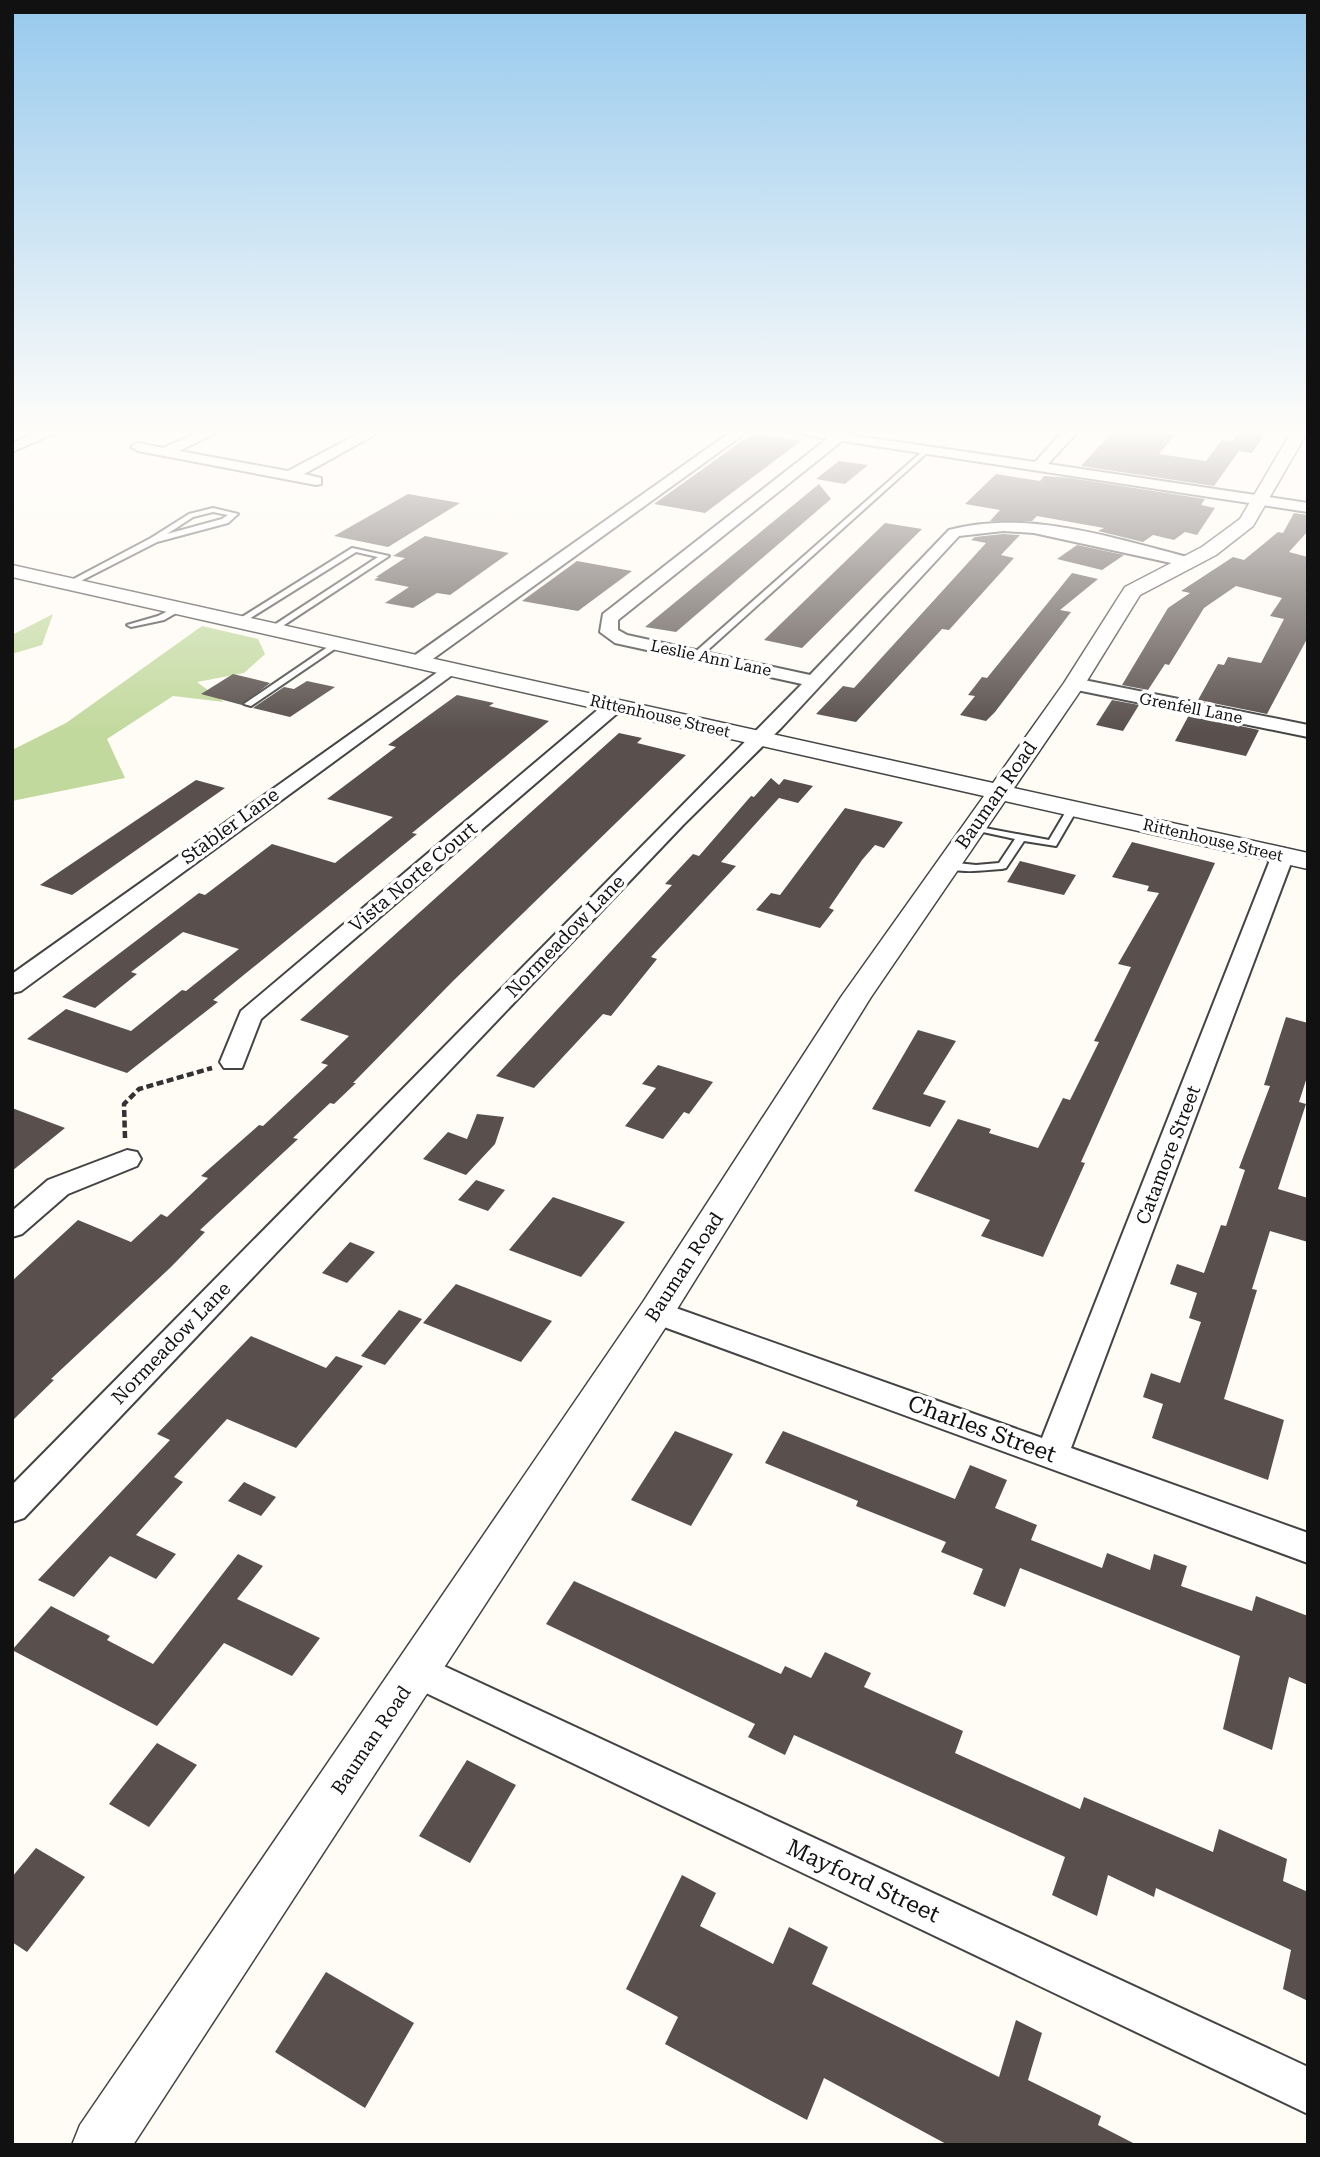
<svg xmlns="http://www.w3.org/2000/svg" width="1320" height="2157" viewBox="0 0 1320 2157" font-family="'Roboto Serif',serif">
	<rect width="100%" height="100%" fill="#fffbf5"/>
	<g fill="#c2d99e">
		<polygon points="53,614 42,645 12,654 12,635"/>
		<polygon points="202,626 258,639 265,654 244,673 197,682 224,702 173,696 107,739 125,778 12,801 12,750 66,723"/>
	</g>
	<g fill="#59504d">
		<polygon points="1115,429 1176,433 1159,454 1206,461 1222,440 1232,441 1241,429 1266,433 1252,453 1239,451 1214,486 1081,466"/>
		<polygon points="753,433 801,441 705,513 654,504"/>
		<polygon points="839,461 868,465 845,484 816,479"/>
		<polygon points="996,474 1040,481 1044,476 1070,478 1205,499 1201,505 1215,508 1197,535 1185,532 1174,540 1153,535 1143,542 1098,531 1104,528 1037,516 1032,521 990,521 1000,510 965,504"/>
		<polygon points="819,484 831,499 676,632 645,627"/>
		<polygon points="408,494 460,503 388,547 334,536"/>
		<polygon points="1294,513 1308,515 1308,531 1289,552 1308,557 1308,637 1267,714 1198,700 1218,664 1224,665 1228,657 1261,663 1284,619 1270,616 1282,598 1236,586 1204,608 1169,665 1165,664 1148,690 1122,685 1168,608 1190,593 1181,591 1233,557 1244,560 1278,532 1283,533"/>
		<polygon points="885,523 922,529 802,648 764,640"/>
		<polygon points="1003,534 1020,535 1001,555 1014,558 949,630 942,629 856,722 816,714 843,686 854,688 986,543 971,540 975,537"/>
		<polygon points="425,536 509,553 450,595 437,593 413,608 385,603 409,587 374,580 379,577 376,577 405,558 393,556"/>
		<polygon points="1077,545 1124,555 1102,570 1057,559"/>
		<polygon points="577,561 632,571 578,611 522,601"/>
		<polygon points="1072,573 1098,579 1060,610 1071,612 995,712 986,721 960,715 975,696 968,695 982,677 987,678"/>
		<polygon points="233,674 270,683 242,705 201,694"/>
		<polygon points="307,681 335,687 290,717 253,708 284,687 294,689"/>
		<polygon points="457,695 494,703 489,706 549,721 412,833 417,834 213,1000 218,1002 127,1073 27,1039 66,1009 131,1031 182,990 186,991 239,949 183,932 131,972 137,974 95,1008 62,997 199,893 205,895 272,844 335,863 393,817 327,799 396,747 388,745"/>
		<polygon points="1112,700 1139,705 1123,731 1096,725"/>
		<polygon points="1189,715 1259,730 1246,756 1175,741"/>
		<polygon points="619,733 642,738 637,743 686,755 453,981 353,1083 356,1083 334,1104 330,1103 293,1138 298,1139 200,1230 205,1232 171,1267 51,1379 54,1380 12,1421 12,1281 78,1220 131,1242 161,1214 167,1217 208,1178 201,1176 259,1125 263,1126 328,1065 321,1063 349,1036 300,1020"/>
		<polygon points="771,778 779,785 784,779 813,786 798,803 779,798 721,862 736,866 651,957 657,959 611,1016 603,1014 534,1088 496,1076 672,885 665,884 693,854 699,856 751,796 754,797"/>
		<polygon points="196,780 225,788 72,895 40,885"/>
		<polygon points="845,808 903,822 884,848 875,845 862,860 829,908 834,910 820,928 756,910 771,893 780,895"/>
		<polygon points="1132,842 1215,863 1081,1162 1085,1163 1043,1257 981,1236 990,1220 914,1191 958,1119 991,1129 989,1133 1038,1148 1063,1098 1070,1100 1099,1042 1094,1041 1131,967 1118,964 1159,893 1147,891 1149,886 1112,877"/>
		<polygon points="1020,861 1076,875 1064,895 1007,882"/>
		<polygon points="1286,1017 1308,1023 1308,1074 1299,1102 1306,1104 1278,1189 1308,1198 1308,1242 1270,1231 1252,1289 1257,1290 1224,1399 1284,1420 1268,1480 1152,1438 1163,1404 1143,1397 1151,1373 1180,1383 1201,1322 1189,1318 1197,1293 1170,1284 1177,1264 1204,1273 1221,1225 1226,1226 1245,1170 1239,1168 1270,1086 1264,1085"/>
		<polygon points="918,1030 956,1041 923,1094 946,1101 930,1127 872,1109"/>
		<polygon points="658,1065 713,1082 689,1114 684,1112 663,1139 625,1126 656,1088 642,1084"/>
		<polygon points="12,1108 65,1128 12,1171"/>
		<polygon points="477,1114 504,1117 495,1144 466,1175 423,1159 448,1132 467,1139"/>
		<polygon points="476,1180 505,1190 488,1211 458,1200"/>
		<polygon points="553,1197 625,1222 581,1277 509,1250"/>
		<polygon points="350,1242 375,1252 347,1283 322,1273"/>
		<polygon points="456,1284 552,1321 521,1362 423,1323"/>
		<polygon points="399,1310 422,1319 385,1365 361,1356"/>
		<polygon points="251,1336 326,1368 336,1356 363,1366 296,1448 227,1419 174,1477 183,1482 136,1535 176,1554 156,1579 110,1556 74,1597 38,1580 170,1440 157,1434"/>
		<polygon points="675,1431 733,1454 691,1526 631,1500"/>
		<polygon points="783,1431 955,1499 970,1465 1007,1480 995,1508 1037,1525 1031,1540 1102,1568 1107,1553 1150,1570 1154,1554 1187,1566 1181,1586 1252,1611 1256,1596 1308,1616 1308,1685 1289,1677 1272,1750 1223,1729 1240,1656 1020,1568 1005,1607 973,1594 983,1569 941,1552 946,1542 856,1506 858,1501 765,1463"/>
		<polygon points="244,1482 276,1497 261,1516 228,1501"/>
		<polygon points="238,1554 263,1566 237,1599 320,1638 292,1676 224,1643 157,1726 12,1650 51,1606 110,1636 107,1640 153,1664"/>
		<polygon points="574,1581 781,1674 785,1666 811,1678 825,1652 871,1673 864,1687 963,1731 955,1753 1080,1809 1084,1797 1213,1852 1219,1829 1287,1859 1283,1881 1308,1892 1308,2001 1283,1989 1291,1950 1156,1888 1154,1897 1108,1875 1097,1916 1052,1895 1065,1857 794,1735 785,1755 748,1737 755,1724 546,1624"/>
		<polygon points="157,1743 197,1765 149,1827 109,1804"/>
		<polygon points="467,1760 516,1785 470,1863 419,1836"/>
		<polygon points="36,1848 85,1877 27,1952 12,1942 12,1877"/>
		<polygon points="682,1875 716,1893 700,1926 773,1964 789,1927 828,1947 812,1984 999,2077 1016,2020 1042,2033 1028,2080 1101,2116 1098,2125 1137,2145 948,2145 824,2078 807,2120 665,2044 678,2017 626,1989"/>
		<polygon points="326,1972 414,2023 365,2108 275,2052"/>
	</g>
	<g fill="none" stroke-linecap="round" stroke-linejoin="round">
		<g stroke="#444" stroke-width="4">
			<g id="service">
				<polygon points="924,450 929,451 700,657 694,657 694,653"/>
				<path d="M 213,508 L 238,514 L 228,523 L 157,542 L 71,586 L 64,584 L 151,538 L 189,514 ZM 213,512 L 228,515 L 222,519 L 167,534 L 193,517 Z"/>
				<polygon points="352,548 389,556 275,631 268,629 378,557 356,552 241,624 234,622"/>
				<polygon points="176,607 183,609 164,620 131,627 127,625 158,616"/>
				<polygon points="335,642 342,644 251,706 244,704"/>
				<path d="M 1073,805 L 1078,808 L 1056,846 L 1024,841 L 1006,868 L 1002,869 C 984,870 957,875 942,865 L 947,862 L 976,865 L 999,863 L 1015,839 L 969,829 L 969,825 L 1049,840 L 1068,808 Z"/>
			</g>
		</g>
		<g stroke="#444" stroke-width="4">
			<g id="minor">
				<polygon points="45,429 64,429 12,452 12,443"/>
				<polygon points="205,429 224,429 179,451 288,471 367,429 385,429 304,474 321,478 321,484 316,485 138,451 131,447 138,443 163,448"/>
				<polygon points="735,429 751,429 423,666 411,666 408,662 411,658"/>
				<path d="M 779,429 L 836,433 L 840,429 L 856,429 L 850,435 L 1035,462 L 1065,429 L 1080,429 L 1048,464 L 1308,503 L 1308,512 L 842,441 L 618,620 L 618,630 L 627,635 L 810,675 L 949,530 C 1028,509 1113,538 1191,558 L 1193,561 L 1185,566 L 1034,533 L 1003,531 L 959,536 L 781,728 L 683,825 L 24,1518 L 12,1522 L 12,1485 L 802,684 L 615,643 L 600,632 L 603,614 L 827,439 Z"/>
				<polygon points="449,664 458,669 455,673 21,991 12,993 12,974"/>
				<polygon points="1074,678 1308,725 1308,737 1067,688 1065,684"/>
				<polygon points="614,700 623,706 621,710 261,1019 242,1068 224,1068 220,1062 241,1011 607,702"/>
				<polygon points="1283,848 1294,855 1071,1448 1308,1533 1308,1563 645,1320 641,1312 645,1304 656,1301 1042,1438 1272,855"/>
				<polygon points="127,1150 137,1152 141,1159 137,1166 68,1194 22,1234 12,1237 12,1211 48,1180"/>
				<polygon points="418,1654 1308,2067 1308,2114 405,1683 399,1671 405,1659"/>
			</g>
		</g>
		<g stroke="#444" stroke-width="3">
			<polygon id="tertiary" points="1293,429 1308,431 1253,526 1216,555 1140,595 1085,684 1014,788 1308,853 1308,869 1005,801 871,997 669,1322 133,2145 72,2145 80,2125 643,1302 841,997 984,796 12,577 12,565 993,783 1064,683 1125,587 1202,547 1240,519"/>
		</g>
		<polyline stroke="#333" stroke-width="4.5" stroke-dasharray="7 3.5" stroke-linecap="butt" points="125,1138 124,1104 139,1089 212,1068"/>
		<use href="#service" fill="#fff" fill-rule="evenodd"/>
		<use href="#minor" fill="#fff" fill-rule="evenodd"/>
		<use href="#tertiary" fill="#fff" fill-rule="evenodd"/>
	</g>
	<linearGradient id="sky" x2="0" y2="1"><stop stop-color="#96c9ed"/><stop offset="0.59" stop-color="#fffdfa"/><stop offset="1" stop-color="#fffdfa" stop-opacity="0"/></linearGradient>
	<rect width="1320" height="731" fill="url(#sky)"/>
	<g text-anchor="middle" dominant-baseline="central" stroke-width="7" stroke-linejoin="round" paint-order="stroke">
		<g font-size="16" fill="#111" stroke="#fff">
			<text transform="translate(711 658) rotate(12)">Leslie Ann Lane</text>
			<text transform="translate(1191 708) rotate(11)">Grenfell Lane</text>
			<text transform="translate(660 716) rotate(13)">Rittenhouse Street</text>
			<text transform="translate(1213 840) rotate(13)">Rittenhouse Street</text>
		</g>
		<g font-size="19" fill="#111" stroke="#fff">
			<text transform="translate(996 795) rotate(-55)">Bauman Road</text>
			<text transform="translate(230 826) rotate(-36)">Stabler Lane</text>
			<text transform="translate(413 877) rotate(-40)">Vista Norte Court</text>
			<text transform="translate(565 936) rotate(-46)">Normeadow Lane</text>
			<text transform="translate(1168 1155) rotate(-69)">Catamore Street</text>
			<text transform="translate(684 1267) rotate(-57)">Bauman Road</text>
			<text transform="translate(171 1343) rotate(-46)">Normeadow Lane</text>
			<text transform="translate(371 1740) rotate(-56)">Bauman Road</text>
		</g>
		<g font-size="23" fill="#111" stroke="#fff">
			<text transform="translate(982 1429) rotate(20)">Charles Street</text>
			<text transform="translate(863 1881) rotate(25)">Mayford Street</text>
		</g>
	</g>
	<rect width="1320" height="2157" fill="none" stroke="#111111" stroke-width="28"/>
</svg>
